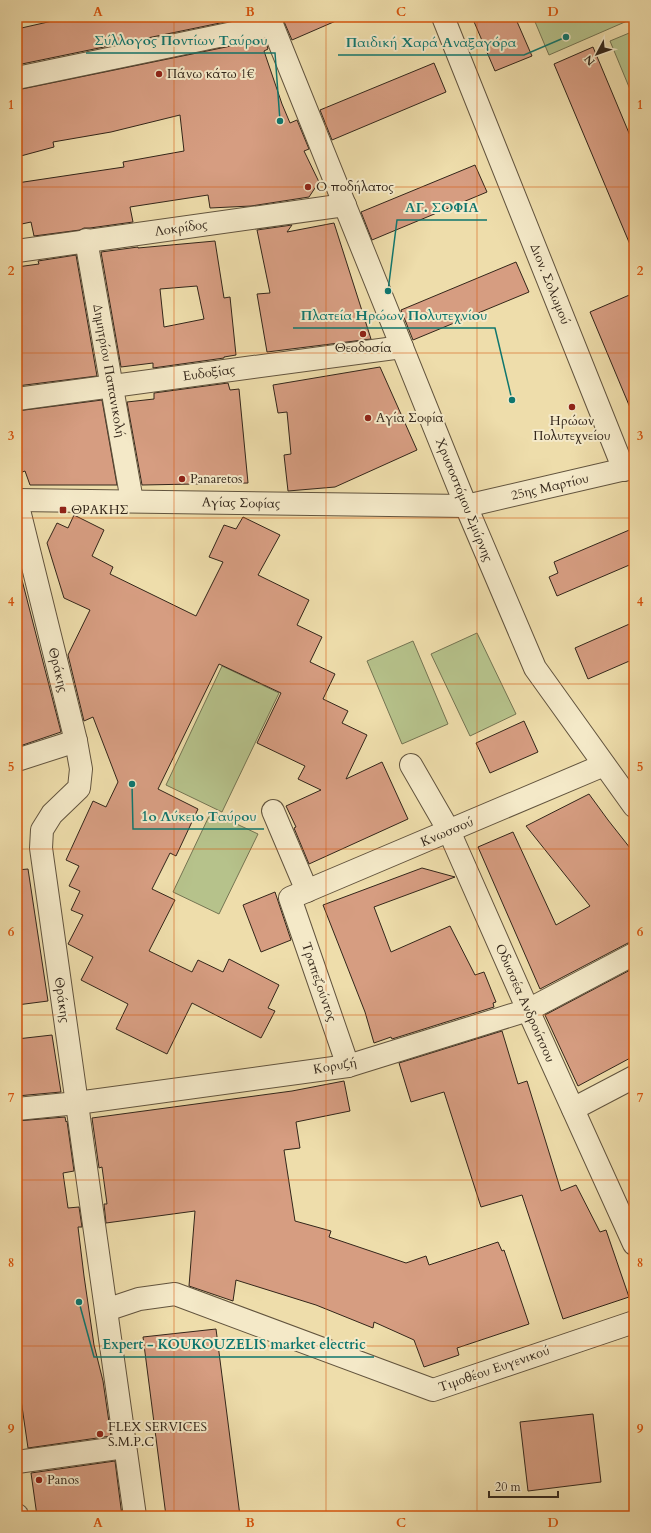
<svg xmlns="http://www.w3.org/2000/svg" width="651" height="1533" viewBox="0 0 651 1533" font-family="Cardo,serif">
	<rect width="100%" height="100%" fill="#eeddab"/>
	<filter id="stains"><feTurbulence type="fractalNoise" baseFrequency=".005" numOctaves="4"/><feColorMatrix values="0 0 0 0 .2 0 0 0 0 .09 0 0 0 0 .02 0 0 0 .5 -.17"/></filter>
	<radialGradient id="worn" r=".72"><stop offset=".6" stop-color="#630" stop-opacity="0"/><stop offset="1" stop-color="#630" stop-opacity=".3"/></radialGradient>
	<g fill="#b6c28b" stroke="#747452">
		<polygon points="533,17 634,17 634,18 549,55"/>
		<polygon points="634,31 634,99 610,41"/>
		<polygon points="477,633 516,714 470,736 431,654"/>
		<polygon points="413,641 448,724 402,744 367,661"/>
		<polygon points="222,666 279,693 222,812 166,785"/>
		<polygon points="211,812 258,834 219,914 173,892"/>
	</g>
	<g fill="#d69d81" stroke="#33261a" fill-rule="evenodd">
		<polygon points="70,17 249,17 17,65 17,29"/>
		<polygon points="282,17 345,17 292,40"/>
		<polygon points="472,17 515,17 532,56 495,71"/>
		<polygon points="265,39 268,49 264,51 282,104 290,123 297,120 309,149 304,151 319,182 309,197 251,206 210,208 208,195 130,207 133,222 90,228 84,228 80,230 34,236 31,222 17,225 17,183 124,167 123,162 184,151 180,115 111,132 53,142 54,147 17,157 17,90"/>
		<polygon points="593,47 634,145 634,254 554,64"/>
		<polygon points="434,63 446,92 332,140 320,110"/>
		<polygon points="475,165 487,192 372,240 361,212"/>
		<polygon points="334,223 371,339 267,352 257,294 270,293 257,230 292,225 287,232"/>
		<path d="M 215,241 L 224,298 L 230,297 L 236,355 L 224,357 L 224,358 L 153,368 L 153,363 L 121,367 L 101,252 L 138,247 L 138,248 ZM 197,286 L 204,319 L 164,327 L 160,289 Z"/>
		<polygon points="76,255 97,376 17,386 17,267 39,264 38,261"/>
		<polygon points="516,262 529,292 413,340 401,310"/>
		<polygon points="634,293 634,417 590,312"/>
		<polygon points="380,367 417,450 335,487 288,491 284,455 291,454 287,412 278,413 273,385"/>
		<polygon points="228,383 230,390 239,389 248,483 142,485 127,402 154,399 154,393"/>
		<polygon points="102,400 117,485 30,485 25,471 17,474 17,411"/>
		<polygon points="74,515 104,530 92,556 113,567 110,574 196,616 223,562 209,557 224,525 236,529 243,517 280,535 258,575 309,600 297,625 322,637 310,662 335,674 323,699 348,711 342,723 367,735 346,779 382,762 408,819 309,864 294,828 296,827 286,806 321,790 298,779 305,766 257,743 281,693 219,664 158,789 198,809 176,856 170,853 152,889 175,900 149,951 192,972 198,960 223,972 229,959 279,985 268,1008 275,1011 261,1038 192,1003 167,1054 116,1029 128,1004 81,980 93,957 68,944 83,915 71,910 80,891 69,886 79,866 66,860 93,801 106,807 118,782 93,717 84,721 68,655 90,610 64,598 47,543 57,523 68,528"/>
		<polygon points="634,528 634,563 557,596 549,577 558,573 554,562"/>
		<polygon points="22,580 61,732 17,747 17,581"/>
		<polygon points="634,622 634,659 588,679 575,648"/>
		<polygon points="524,721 538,752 490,773 476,743"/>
		<polygon points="589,794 608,820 634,853 634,942 628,943 540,989 478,847 513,832 556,925 590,906 526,826"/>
		<polygon points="422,868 455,877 374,907 391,952 450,926 475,975 484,972 496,1002 493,1003 494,1007 392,1039 391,1037 374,1043 365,1012 323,905"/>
		<polygon points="28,869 48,1001 17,1005 17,870"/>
		<polygon points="275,892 291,940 261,952 243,905"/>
		<polygon points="634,968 634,1056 578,1086 545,1015"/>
		<polygon points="502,1031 518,1084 527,1081 561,1191 576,1185 600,1232 606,1230 629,1297 563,1319 522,1195 481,1207 444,1092 411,1102 399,1063"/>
		<polygon points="52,1035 61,1092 17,1096 17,1039"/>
		<polygon points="344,1081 350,1111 296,1122 300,1148 284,1150 295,1221 331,1231 329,1237 406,1263 426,1256 429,1265 498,1242 502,1251 504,1250 529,1324 457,1348 459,1355 424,1367 414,1340 374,1322 373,1328 316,1305 236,1280 233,1301 189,1286 195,1211 106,1223 104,1204 107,1204 102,1167 99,1168 92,1118 292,1091"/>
		<polygon points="65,1117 66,1122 67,1121 74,1171 63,1173 68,1208 79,1207 82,1227 78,1227 84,1276 94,1345 103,1381 111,1436 28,1448 17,1372 17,1121"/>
		<polygon points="216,1329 240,1516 166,1516 143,1337"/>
		<polygon points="593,1414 601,1482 528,1491 520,1422"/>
		<polygon points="115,1461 122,1516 37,1516 31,1473"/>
	</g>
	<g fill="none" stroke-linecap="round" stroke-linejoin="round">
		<g stroke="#62543e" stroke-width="24">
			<g id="minor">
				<polyline points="269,17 466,506 535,668 634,806"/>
				<polyline points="443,17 624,470"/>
				<polyline points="17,78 272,25"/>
				<polyline points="86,240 132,501"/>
				<polyline points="17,251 345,205"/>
				<polyline points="17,399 402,347"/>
				<polyline points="17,500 466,506 634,467"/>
				<polyline points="17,502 76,741 81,769 79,788 52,814 42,830 41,848 135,1516"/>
				<polyline points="17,760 76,741"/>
				<polyline points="411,765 449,831 528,1010 634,1244"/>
				<polyline points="273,811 307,891"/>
				<polyline points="348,1066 290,898 604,765"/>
				<polyline points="17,1109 77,1103 348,1066 528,1010 634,954"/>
				<polyline points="573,1109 634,1077"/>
				<polyline points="106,1310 139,1299 175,1294 433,1390 634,1322"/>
				<polyline points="17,1462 125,1447"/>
				<polyline points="17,1515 17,1516"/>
			</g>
		</g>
		<use href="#minor" stroke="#f4e9c8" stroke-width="22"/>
	</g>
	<path fill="none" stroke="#d6540d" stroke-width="1" stroke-opacity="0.55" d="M 174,17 L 174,1516M 326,17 L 326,1516M 477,17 L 477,1516M 17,187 L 634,187M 17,353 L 634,353M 17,518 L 634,518M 17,684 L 634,684M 17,849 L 634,849M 17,1015 L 634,1015M 17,1180 L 634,1180M 17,1346 L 634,1346"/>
	<g fill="#8f2418" stroke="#f4e9c8" stroke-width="1.5">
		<circle cx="159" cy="74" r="4"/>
		<circle cx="308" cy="187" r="4"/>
		<circle cx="363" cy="334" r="4"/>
		<circle cx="572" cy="407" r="4"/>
		<circle cx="368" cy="418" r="4"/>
		<circle cx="182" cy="479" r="4"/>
		<rect x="59" y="506" width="8" height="8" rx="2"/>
		<circle cx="100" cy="1434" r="4"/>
		<circle cx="39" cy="1480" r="4"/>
	</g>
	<g text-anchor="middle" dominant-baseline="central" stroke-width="4" stroke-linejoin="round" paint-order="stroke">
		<g font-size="13" fill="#33261a" stroke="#f4e9c8" text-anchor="start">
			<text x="167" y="74">Πάνω κάτω 1€</text>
			<text x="316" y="187">Ο ποδήλατος</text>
			<text x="363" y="348" text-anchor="middle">Θεοδοσία</text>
			<text x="376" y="418">Αγία Σοφία</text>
			<text x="572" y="421" text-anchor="middle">Ηρώων<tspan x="572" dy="15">Πολυτεχνείου</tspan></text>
			<text x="190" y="479">Panaretos</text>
			<text x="71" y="510">ΘΡΑΚΗΣ</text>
			<text x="108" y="1427">FLEX SERVICES<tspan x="108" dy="15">S.M.P.C</tspan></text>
			<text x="47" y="1480">Panos</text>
		</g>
		<g font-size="13" fill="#33261a" stroke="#f4e9c8">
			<text transform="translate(181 228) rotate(-8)">Λοκρίδος</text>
			<text transform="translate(550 284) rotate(68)">Διον. Σολωμού</text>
			<text transform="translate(109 371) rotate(80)">Δημητρίου Παπανικολή</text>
			<text transform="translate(209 373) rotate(-8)">Ευδοξίας</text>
			<text transform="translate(550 487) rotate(-13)">25ης Μαρτίου</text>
			<text transform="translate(464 500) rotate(68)">Χρυσοστόμου Σμύρνης</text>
			<text transform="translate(241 503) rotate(1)">Αγίας Σοφίας</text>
			<text transform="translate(58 670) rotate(76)">Θράκης</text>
			<text transform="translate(447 832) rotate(-23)">Κνωσσού</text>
			<text transform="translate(319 982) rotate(71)">Τραπεζούντος</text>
			<text transform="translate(62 1000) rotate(82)">Θράκης</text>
			<text transform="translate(525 1003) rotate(66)">Οδυσσέα Ανδρούτσου</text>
			<text transform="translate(335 1066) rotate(-10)">Κορυζή</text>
			<text transform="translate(494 1369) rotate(-19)">Τιμοθέου Ευγενικού</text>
		</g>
	</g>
	<path fill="none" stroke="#0f766e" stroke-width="1.5" d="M280 121L275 53H86M566 37L524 55H338M388 291L397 220H487M512 400L495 328H293M132 784L133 829H264M79 1302L94 1357H374"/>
	<g fill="#0f766e" stroke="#f4e9c8" stroke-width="1.5">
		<circle cx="280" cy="121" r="4"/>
		<circle cx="566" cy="37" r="4"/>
		<circle cx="388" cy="291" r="4"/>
		<circle cx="512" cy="400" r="4"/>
		<circle cx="132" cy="784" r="4"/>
		<circle cx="79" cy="1302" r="4"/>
	</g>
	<g font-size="14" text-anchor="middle" font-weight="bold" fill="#0f766e" stroke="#f4e9c8" stroke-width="4" stroke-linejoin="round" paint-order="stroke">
		<text x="181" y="45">Σύλλογος Ποντίων Ταύρου</text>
		<text x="431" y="47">Παιδική Χαρά Αναξαγόρα</text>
		<text x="442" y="212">ΑΓ. ΣΟΦΙΑ</text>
		<text x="394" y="320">Πλατεία Ηρώων Πολυτεχνίου</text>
		<text x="199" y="821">1ο Λύκειο Ταύρου</text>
		<text x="234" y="1349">Expert - KOUKOUZELIS market electric</text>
	</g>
	<rect width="651" height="1533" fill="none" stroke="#eeddab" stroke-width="44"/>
	<g transform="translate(597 54) rotate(229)" stroke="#f4e9c8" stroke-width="3" paint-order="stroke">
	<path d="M0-3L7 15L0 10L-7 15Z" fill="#33261a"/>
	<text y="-6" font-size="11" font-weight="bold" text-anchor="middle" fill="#33261a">N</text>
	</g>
	<path d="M489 1491v6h69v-6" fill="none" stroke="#33261a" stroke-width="2"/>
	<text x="495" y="1491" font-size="12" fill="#33261a" stroke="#f4e9c8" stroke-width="3" paint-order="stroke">20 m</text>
	<rect x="22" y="22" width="607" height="1489" fill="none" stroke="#d6540d" stroke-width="1.5"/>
	<g font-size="13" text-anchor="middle" font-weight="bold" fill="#d6540d">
		<text x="98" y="16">A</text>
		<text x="250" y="16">B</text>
		<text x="401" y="16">C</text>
		<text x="553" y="16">D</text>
		<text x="11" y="109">1</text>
		<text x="640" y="109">1</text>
		<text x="11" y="275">2</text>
		<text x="640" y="275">2</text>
		<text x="11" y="440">3</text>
		<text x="640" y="440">3</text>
		<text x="11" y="606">4</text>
		<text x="640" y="606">4</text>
		<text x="11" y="771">5</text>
		<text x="640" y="771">5</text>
		<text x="11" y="936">6</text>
		<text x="640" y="936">6</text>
		<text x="11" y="1102">7</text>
		<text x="640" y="1102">7</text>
		<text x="11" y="1267">8</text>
		<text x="640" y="1267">8</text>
		<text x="11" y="1433">9</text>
		<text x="640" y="1433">9</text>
		<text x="98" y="1527">A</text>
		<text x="250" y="1527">B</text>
		<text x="401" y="1527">C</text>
		<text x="553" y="1527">D</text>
	</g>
	<rect width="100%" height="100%" filter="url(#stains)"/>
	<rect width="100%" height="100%" fill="url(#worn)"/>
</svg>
